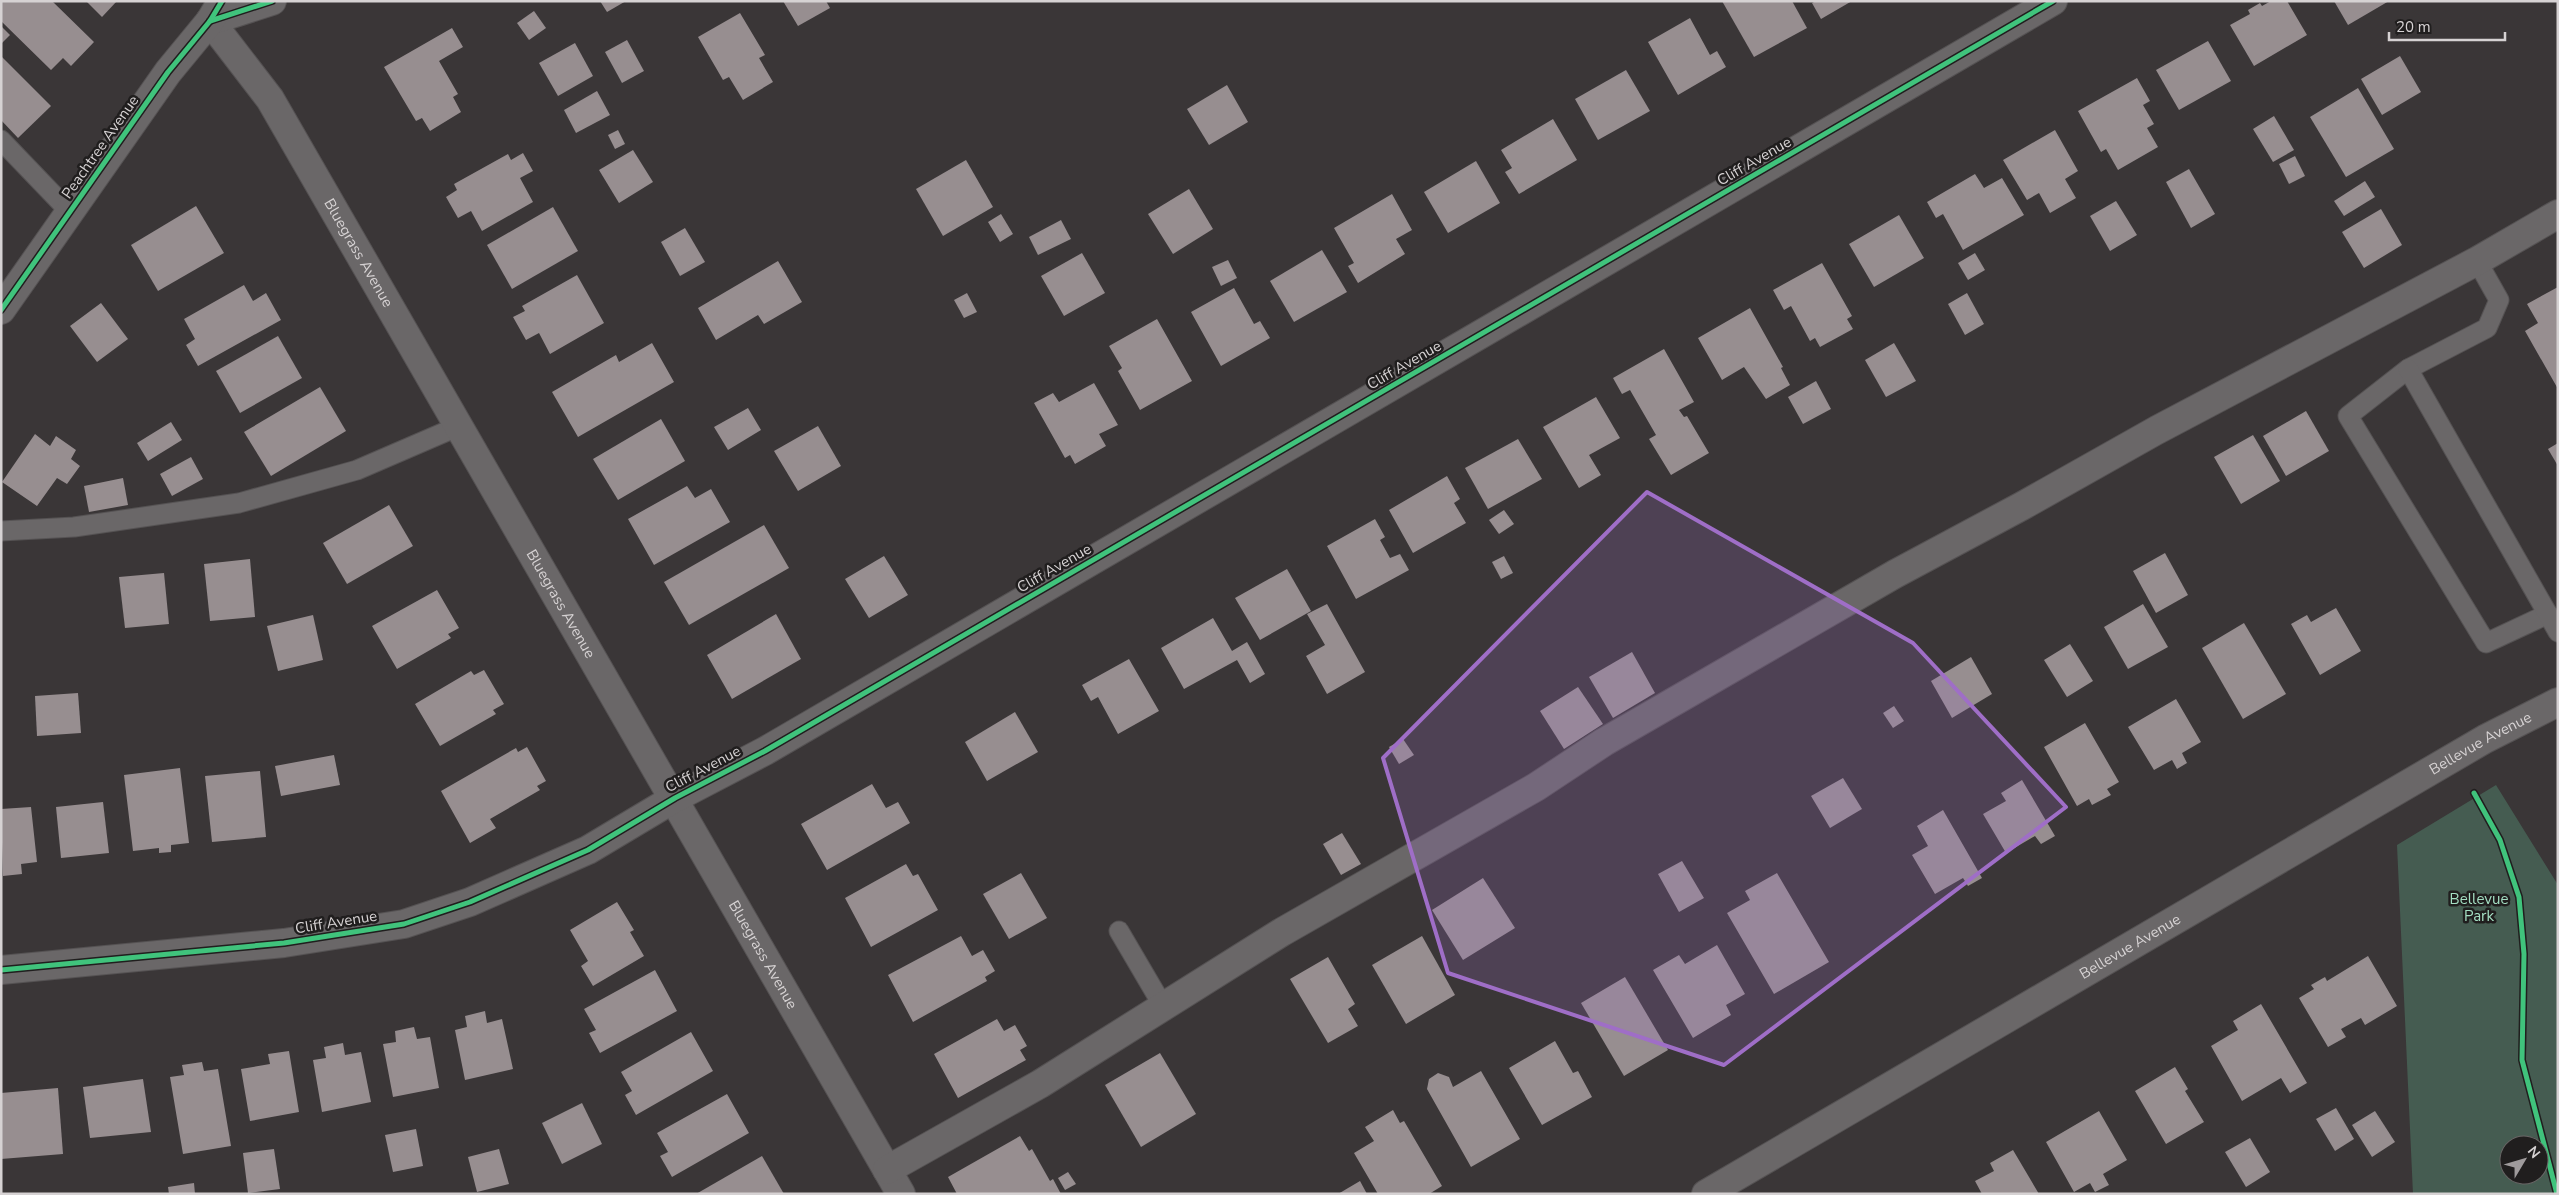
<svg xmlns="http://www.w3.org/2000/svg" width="2559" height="1195" viewBox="0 0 2559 1195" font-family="'Nunito Sans',sans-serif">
	<rect width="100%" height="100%" fill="#3a3637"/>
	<path fill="#455c51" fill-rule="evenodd" d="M 2496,785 L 2558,885 L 2558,1194 L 2413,1194 L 2397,845 ZM 2509,1145 L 2539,1145 L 2539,1175 L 2509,1175 Z"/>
	<g fill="#978e90">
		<polygon points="1,1 52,1 94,42 71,66 63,58 51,70 1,21"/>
		<polygon points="86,1 117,1 102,17"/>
		<polygon points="600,1 626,1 607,12"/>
		<polygon points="783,1 826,1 830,8 798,26"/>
		<polygon points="1722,1 1792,1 1807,28 1754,57"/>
		<polygon points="1816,1 1852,1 1821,19 1812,3"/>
		<polygon points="2271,1 2287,1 2307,35 2254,66 2230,25 2250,14 2248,10 2260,3 2262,6"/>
		<polygon points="2334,1 2389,1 2348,25"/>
		<polygon points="534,11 546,28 529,40 517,23"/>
		<polygon points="740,13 765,55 759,58 773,82 743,100 729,77 723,80 698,37"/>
		<polygon points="1690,18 1710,55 1717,51 1726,67 1678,95 1648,42"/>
		<polygon points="1,26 10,35 1,44"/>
		<polygon points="452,28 463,47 439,61 458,94 453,97 461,112 430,131 422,118 416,121 384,67"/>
		<polygon points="627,40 644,71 622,83 605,52"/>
		<polygon points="2208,41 2231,81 2179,110 2156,70"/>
		<polygon points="575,43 593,76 558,96 539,63"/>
		<polygon points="1,56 51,106 18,138 1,120"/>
		<polygon points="2400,56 2421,92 2382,115 2361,79"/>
		<polygon points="1626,70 1650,111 1598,140 1575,99"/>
		<polygon points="2137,78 2150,101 2143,105 2154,124 2147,128 2158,147 2118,170 2106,149 2101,152 2078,111"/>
		<polygon points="1227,85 1248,122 1209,145 1187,109"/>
		<polygon points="2358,88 2394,149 2346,177 2310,117"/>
		<polygon points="597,91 610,115 576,133 564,110"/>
		<polygon points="2274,116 2294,150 2273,162 2253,129"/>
		<polygon points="1553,119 1577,160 1519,194 1505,172 1512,168 1501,150"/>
		<polygon points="618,130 625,144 615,149 608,135"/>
		<polygon points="2055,130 2078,171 2065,179 2076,198 2050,213 2039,193 2027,200 2003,160"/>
		<polygon points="633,150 653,182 619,203 599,170"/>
		<polygon points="523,153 533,171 520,178 533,202 482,231 471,211 458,218 446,197 457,190 454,184 508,154 511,160"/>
		<polygon points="2295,156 2305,176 2289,184 2279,164"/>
		<polygon points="966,160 993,207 943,236 916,189"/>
		<polygon points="1476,161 1500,203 1448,233 1424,192"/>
		<polygon points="2189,169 2215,214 2191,228 2166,182"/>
		<polygon points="1975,174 1984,188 2002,178 2024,215 1963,250 1943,214 1936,218 1927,202"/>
		<polygon points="2365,181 2375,197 2344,216 2334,201"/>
		<polygon points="1189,189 1213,229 1173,254 1148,214"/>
		<polygon points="1392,194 1412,230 1396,239 1405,254 1358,283 1348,266 1354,263 1334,228"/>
		<polygon points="2116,201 2137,235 2110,251 2090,216"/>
		<polygon points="196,206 224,253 158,291 131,245"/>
		<polygon points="553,207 578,251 512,289 487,245"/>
		<polygon points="2381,209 2402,245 2364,268 2342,232"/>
		<polygon points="1001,214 1013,234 1000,242 988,222"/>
		<polygon points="1899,215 1924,258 1874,287 1849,244"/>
		<polygon points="1061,220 1071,239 1038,255 1029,237"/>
		<polygon points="685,228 705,262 680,276 661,242"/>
		<polygon points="1322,250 1347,292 1294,322 1270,281"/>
		<polygon points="1082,253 1105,293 1064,316 1041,276"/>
		<polygon points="1975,253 1985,270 1968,280 1958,263"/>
		<polygon points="1228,260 1237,278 1221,286 1212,267"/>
		<polygon points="778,261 802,302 764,324 758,315 716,340 698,308"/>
		<polygon points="1822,263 1852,316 1847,319 1853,329 1820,347 1815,338 1810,341 1791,306 1784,310 1773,290"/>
		<polygon points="577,275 604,323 550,354 539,333 526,340 513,317 525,311 522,306"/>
		<polygon points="244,285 253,301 266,293 281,320 198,366 186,345 195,339 184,319"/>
		<polygon points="2558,287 2558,389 2525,331 2538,323 2527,304"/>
		<polygon points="1234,288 1254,324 1260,321 1270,338 1221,366 1191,312"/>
		<polygon points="967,293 977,312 964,318 954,300"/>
		<polygon points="1967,293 1984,324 1965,335 1948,304"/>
		<polygon points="101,303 128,339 97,362 70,326"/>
		<polygon points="1750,308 1783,367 1781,368 1790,385 1766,399 1744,367 1722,380 1698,338"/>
		<polygon points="1157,319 1192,381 1140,410 1118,371 1122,368 1109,346"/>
		<polygon points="278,336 302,378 240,413 216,371"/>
		<polygon points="652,343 674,382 578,437 552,392 616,355 619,362"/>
		<polygon points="1894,343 1916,381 1886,397 1865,360"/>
		<polygon points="1664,349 1694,402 1679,410 1684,417 1687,416 1709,453 1671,475 1649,439 1656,435 1630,390 1622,394 1613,378"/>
		<polygon points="1816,381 1831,409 1803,424 1788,397"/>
		<polygon points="1094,383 1118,425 1099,434 1106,446 1075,464 1070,455 1065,458 1034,403 1053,393 1059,402"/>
		<polygon points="320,387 346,431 271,476 244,432"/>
		<polygon points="1596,397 1620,438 1589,455 1601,475 1579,488 1543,427"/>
		<polygon points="748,408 761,430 728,450 714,427"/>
		<polygon points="2306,411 2329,451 2286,476 2263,436"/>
		<polygon points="661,419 685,461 618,500 593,459"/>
		<polygon points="171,422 182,440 148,461 137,443"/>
		<polygon points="818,426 841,466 798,491 774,451"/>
		<polygon points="35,434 50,446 56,436 76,450 71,459 80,466 67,484 57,478 37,506 2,482"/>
		<polygon points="2253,435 2280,481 2241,504 2214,457"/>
		<polygon points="1518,439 1542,479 1488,509 1465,468"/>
		<polygon points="2558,443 2558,466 2548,449"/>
		<polygon points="191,457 203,479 172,496 160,474"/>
		<polygon points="1447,476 1460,499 1454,503 1466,523 1413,553 1389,510"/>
		<polygon points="123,478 128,505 89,512 84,486"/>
		<polygon points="687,486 695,498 711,489 730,522 654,565 628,519"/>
		<polygon points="389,505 413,546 347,584 323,543"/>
		<polygon points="1504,510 1514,524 1499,534 1489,520"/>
		<polygon points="1375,519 1385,537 1380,540 1390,558 1400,554 1409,570 1356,599 1327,546"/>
		<polygon points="764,525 789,568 689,625 664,582"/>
		<polygon points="2165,553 2188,595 2156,613 2133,571"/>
		<polygon points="884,556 908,595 869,618 845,579"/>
		<polygon points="1504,556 1513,573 1501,579 1492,562"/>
		<polygon points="250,559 255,617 210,621 204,564"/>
		<polygon points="1287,569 1311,611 1260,640 1235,598"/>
		<polygon points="164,573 169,624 125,628 119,577"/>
		<polygon points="437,590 459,628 448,634 451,638 397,669 372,626"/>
		<polygon points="1327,604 1365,672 1327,694 1306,656 1325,645 1307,614"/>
		<polygon points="2143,604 2168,647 2128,669 2104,627"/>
		<polygon points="2336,608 2361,651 2320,675 2291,624 2307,615 2311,622"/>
		<polygon points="776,614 801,659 732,699 707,655"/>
		<polygon points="313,615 323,660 278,671 267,626"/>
		<polygon points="1213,618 1232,651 1247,642 1265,674 1250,683 1237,660 1184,689 1161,648"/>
		<polygon points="2244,623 2286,694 2243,719 2202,648"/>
		<polygon points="2070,644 2093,681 2067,697 2044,660"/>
		<polygon points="1632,652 1655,693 1613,718 1589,677"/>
		<polygon points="1971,657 1992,694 1952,718 1931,681"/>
		<polygon points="1129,659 1159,711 1118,734 1098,697 1091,701 1082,685"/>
		<polygon points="484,670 504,704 493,710 496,714 440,746 415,704 471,671 474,675"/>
		<polygon points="1578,687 1603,724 1564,749 1540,711"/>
		<polygon points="78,693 81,733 37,736 35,696"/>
		<polygon points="2176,699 2201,742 2182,753 2187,763 2177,769 2172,760 2154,770 2128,727"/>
		<polygon points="1894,706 1904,721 1893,728 1883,713"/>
		<polygon points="1015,712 1038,752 987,781 965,742"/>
		<polygon points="2085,723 2119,782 2107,789 2111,795 2092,805 2089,799 2077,806 2044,747"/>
		<polygon points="1403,739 1414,755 1399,764 1389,747"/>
		<polygon points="527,747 546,781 537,786 540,790 490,819 496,828 470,843 441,791 516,748 518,752"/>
		<polygon points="334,755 340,785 281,796 275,766"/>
		<polygon points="180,768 189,843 171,845 171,852 159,853 159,848 133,851 124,775"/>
		<polygon points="260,771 266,837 212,842 205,776"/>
		<polygon points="1843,778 1862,809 1830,828 1811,796"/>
		<polygon points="2022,780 2055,836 2041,844 2035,836 2006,853 1983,814 2006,801 2001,793"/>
		<polygon points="872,784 886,808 898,802 910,823 827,870 801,824"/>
		<polygon points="103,802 109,853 61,858 56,807"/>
		<polygon points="31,807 37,862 21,864 22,874 3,876 1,809"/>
		<polygon points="1943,810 1982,878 1968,886 1963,878 1935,894 1912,855 1928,846 1917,826"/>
		<polygon points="1342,833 1361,864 1341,875 1323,844"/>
		<polygon points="1682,861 1704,898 1679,912 1658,874"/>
		<polygon points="906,864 913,876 918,874 938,910 871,947 845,898"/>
		<polygon points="1021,873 1047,918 1009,939 983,894"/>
		<polygon points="1777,873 1829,962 1774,994 1727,913 1750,900 1745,891"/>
		<polygon points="1483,878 1515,928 1463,960 1432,910"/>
		<polygon points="617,902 634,930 630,932 644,956 593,986 581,966 588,961 570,930"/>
		<polygon points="961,936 972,956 983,950 995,971 985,977 987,981 913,1022 888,975"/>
		<polygon points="1422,936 1455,995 1406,1024 1372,965"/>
		<polygon points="1717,945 1745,994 1726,1005 1731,1015 1693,1038 1653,970 1679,955 1685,964"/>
		<polygon points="2368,956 2397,1006 2365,1025 2361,1018 2341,1029 2346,1037 2328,1047 2299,998 2314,989 2311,985 2325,977 2327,981"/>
		<polygon points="1328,957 1355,1004 1348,1009 1358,1026 1328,1043 1290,979"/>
		<polygon points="655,970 677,1011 600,1053 589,1033 596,1030 584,1009"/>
		<polygon points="1625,977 1668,1050 1624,1076 1581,1003"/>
		<polygon points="2261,1004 2307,1083 2290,1093 2281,1078 2242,1101 2211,1046 2238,1030 2233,1021"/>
		<polygon points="485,1011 487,1023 502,1019 513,1069 465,1080 455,1030 467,1027 465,1016"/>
		<polygon points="997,1019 1004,1031 1015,1025 1027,1046 1020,1050 1026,1060 958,1098 934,1054"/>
		<polygon points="414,1027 417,1039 430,1037 439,1088 393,1097 383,1044 396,1042 395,1031"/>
		<polygon points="691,1032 713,1071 636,1115 625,1095 632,1091 621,1072"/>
		<polygon points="1555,1041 1573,1073 1578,1071 1592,1097 1542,1125 1509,1068"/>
		<polygon points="343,1043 345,1055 361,1052 371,1102 322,1112 313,1060 326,1058 324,1047"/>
		<polygon points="289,1051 299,1112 250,1121 241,1069 270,1064 268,1054"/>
		<polygon points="1160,1053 1196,1114 1141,1147 1105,1085"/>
		<polygon points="202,1062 204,1071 218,1069 231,1146 183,1154 170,1077 184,1075 182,1065"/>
		<polygon points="2175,1067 2188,1089 2185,1091 2204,1122 2166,1144 2135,1091"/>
		<polygon points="1481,1071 1520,1139 1471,1167 1427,1089 1429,1079 1438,1073 1449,1077 1453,1087"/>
		<polygon points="143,1079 151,1132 90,1138 83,1087"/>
		<polygon points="58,1088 63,1154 1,1159 1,1093"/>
		<polygon points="727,1094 749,1133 672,1177 660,1156 668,1152 657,1133"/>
		<polygon points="582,1103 602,1144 562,1164 542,1123"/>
		<polygon points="2336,1108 2354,1139 2335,1151 2316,1119"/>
		<polygon points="1393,1110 1400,1123 1404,1121 1442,1186 1429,1194 1378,1194 1354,1153 1374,1141 1365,1127"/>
		<polygon points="2099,1111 2127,1160 2103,1174 2109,1185 2095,1192 2090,1183 2074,1192 2046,1142"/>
		<polygon points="2375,1111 2395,1142 2372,1157 2352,1125"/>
		<polygon points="416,1129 423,1166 393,1172 385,1135"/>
		<polygon points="1020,1136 1029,1151 1032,1149 1050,1181 1053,1179 1061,1194 957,1194 948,1177"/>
		<polygon points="2250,1138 2270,1172 2246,1187 2225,1152"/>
		<polygon points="274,1149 280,1189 248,1193 243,1153"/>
		<polygon points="499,1149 509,1184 477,1192 468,1157"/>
		<polygon points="2013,1150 2039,1194 1982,1194 1975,1181 1994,1171 1990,1163"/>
		<polygon points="762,1156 784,1194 696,1194"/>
		<polygon points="1068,1172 1076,1184 1065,1190 1058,1178"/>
		<polygon points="1360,1181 1367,1194 1338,1194"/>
		<polygon points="194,1183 195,1194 169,1194 168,1187"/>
	</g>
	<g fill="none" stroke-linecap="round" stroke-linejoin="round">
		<g stroke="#555253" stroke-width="21">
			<g id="lane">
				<polyline points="1,140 70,212"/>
				<polyline points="2477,261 2499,300 2487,328 2408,369 2348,416 2486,643 2548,614"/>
				<polyline points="2408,369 2558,632"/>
				<polyline points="1,531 74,527 239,503 357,470 459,426"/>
				<polyline points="1119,931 1163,1006"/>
			</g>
		</g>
		<g stroke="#555253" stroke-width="30">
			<g id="street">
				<path id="s1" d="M 210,21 L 270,99 L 901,1194"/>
				<polyline points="210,21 272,1"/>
				<polyline points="1,310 168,72 210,21 222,1"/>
				<polyline points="1,970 284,943 404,924 470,902 588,850 675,798 765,751 2053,1"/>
				<polyline points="887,1170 1040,1084 1282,932 1536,787 1604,742 1895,574 2022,506 2157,430 2477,261 2558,214"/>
				<path id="s2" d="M 1706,1194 L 2485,739 L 2558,702"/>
			</g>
		</g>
		<use href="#lane" stroke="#6a6768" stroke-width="19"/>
		<use href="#street" stroke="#6a6768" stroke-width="28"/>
		<g stroke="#201e1e" stroke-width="8">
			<g id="cycleway">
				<polyline points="210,21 272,1"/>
				<polyline points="1,310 168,72 210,21 222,1"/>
				<polyline points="2474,793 2500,840 2519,897 2524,954 2522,1060 2557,1194"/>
				<polyline points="1,970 284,943 404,924 470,902 588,850 675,798 765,751 2053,1"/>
			</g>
		</g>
		<use href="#cycleway" stroke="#40c37c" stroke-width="5"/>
	</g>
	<path fill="#9f6ec7" fill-opacity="0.2" stroke="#9f6ec7" stroke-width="4" stroke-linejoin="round" d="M 1647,492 L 1913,643 L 2066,807 L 1724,1065 L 1448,973 L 1383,758 Z"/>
	<g text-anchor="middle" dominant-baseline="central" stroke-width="5" stroke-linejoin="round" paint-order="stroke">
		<g font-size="15" fill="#d6d2d3" stroke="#201e1e">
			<text transform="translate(100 147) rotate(-55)">Peachtree Avenue</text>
			<text transform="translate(1754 161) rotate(-30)">Cliff Avenue</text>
			<text stroke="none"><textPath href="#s1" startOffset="276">Bluegrass Avenue</textPath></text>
			<text transform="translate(1404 365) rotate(-30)">Cliff Avenue</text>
			<text transform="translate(1054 568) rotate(-30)">Cliff Avenue</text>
			<text stroke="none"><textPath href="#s1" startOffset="681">Bluegrass Avenue</textPath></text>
			<text stroke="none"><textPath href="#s2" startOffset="896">Bellevue Avenue</textPath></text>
			<text transform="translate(703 769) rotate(-28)">Cliff Avenue</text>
			<text transform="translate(336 922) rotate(-9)">Cliff Avenue</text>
			<text stroke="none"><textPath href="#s2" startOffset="491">Bellevue Avenue</textPath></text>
			<text stroke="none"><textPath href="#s1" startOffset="1086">Bluegrass Avenue</textPath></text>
		</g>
		<g font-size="15" fill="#a4dfc3" stroke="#201e1e">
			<text x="2479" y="899">Bellevue<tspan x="2479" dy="17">Park</tspan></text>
		</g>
	</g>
	<rect width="2559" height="1195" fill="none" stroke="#d6d2d3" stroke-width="5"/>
	<g transform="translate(2524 1160) rotate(52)"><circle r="24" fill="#201e1e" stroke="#696666"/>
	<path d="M0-4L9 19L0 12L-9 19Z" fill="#9f9b9c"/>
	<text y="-8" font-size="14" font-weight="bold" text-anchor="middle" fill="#d6d2d3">N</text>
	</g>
	<path d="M2389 32v8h116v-8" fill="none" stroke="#d6d2d3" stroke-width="2.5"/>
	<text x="2396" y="32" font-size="15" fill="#d6d2d3" stroke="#201e1e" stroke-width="4" paint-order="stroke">20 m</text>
</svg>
